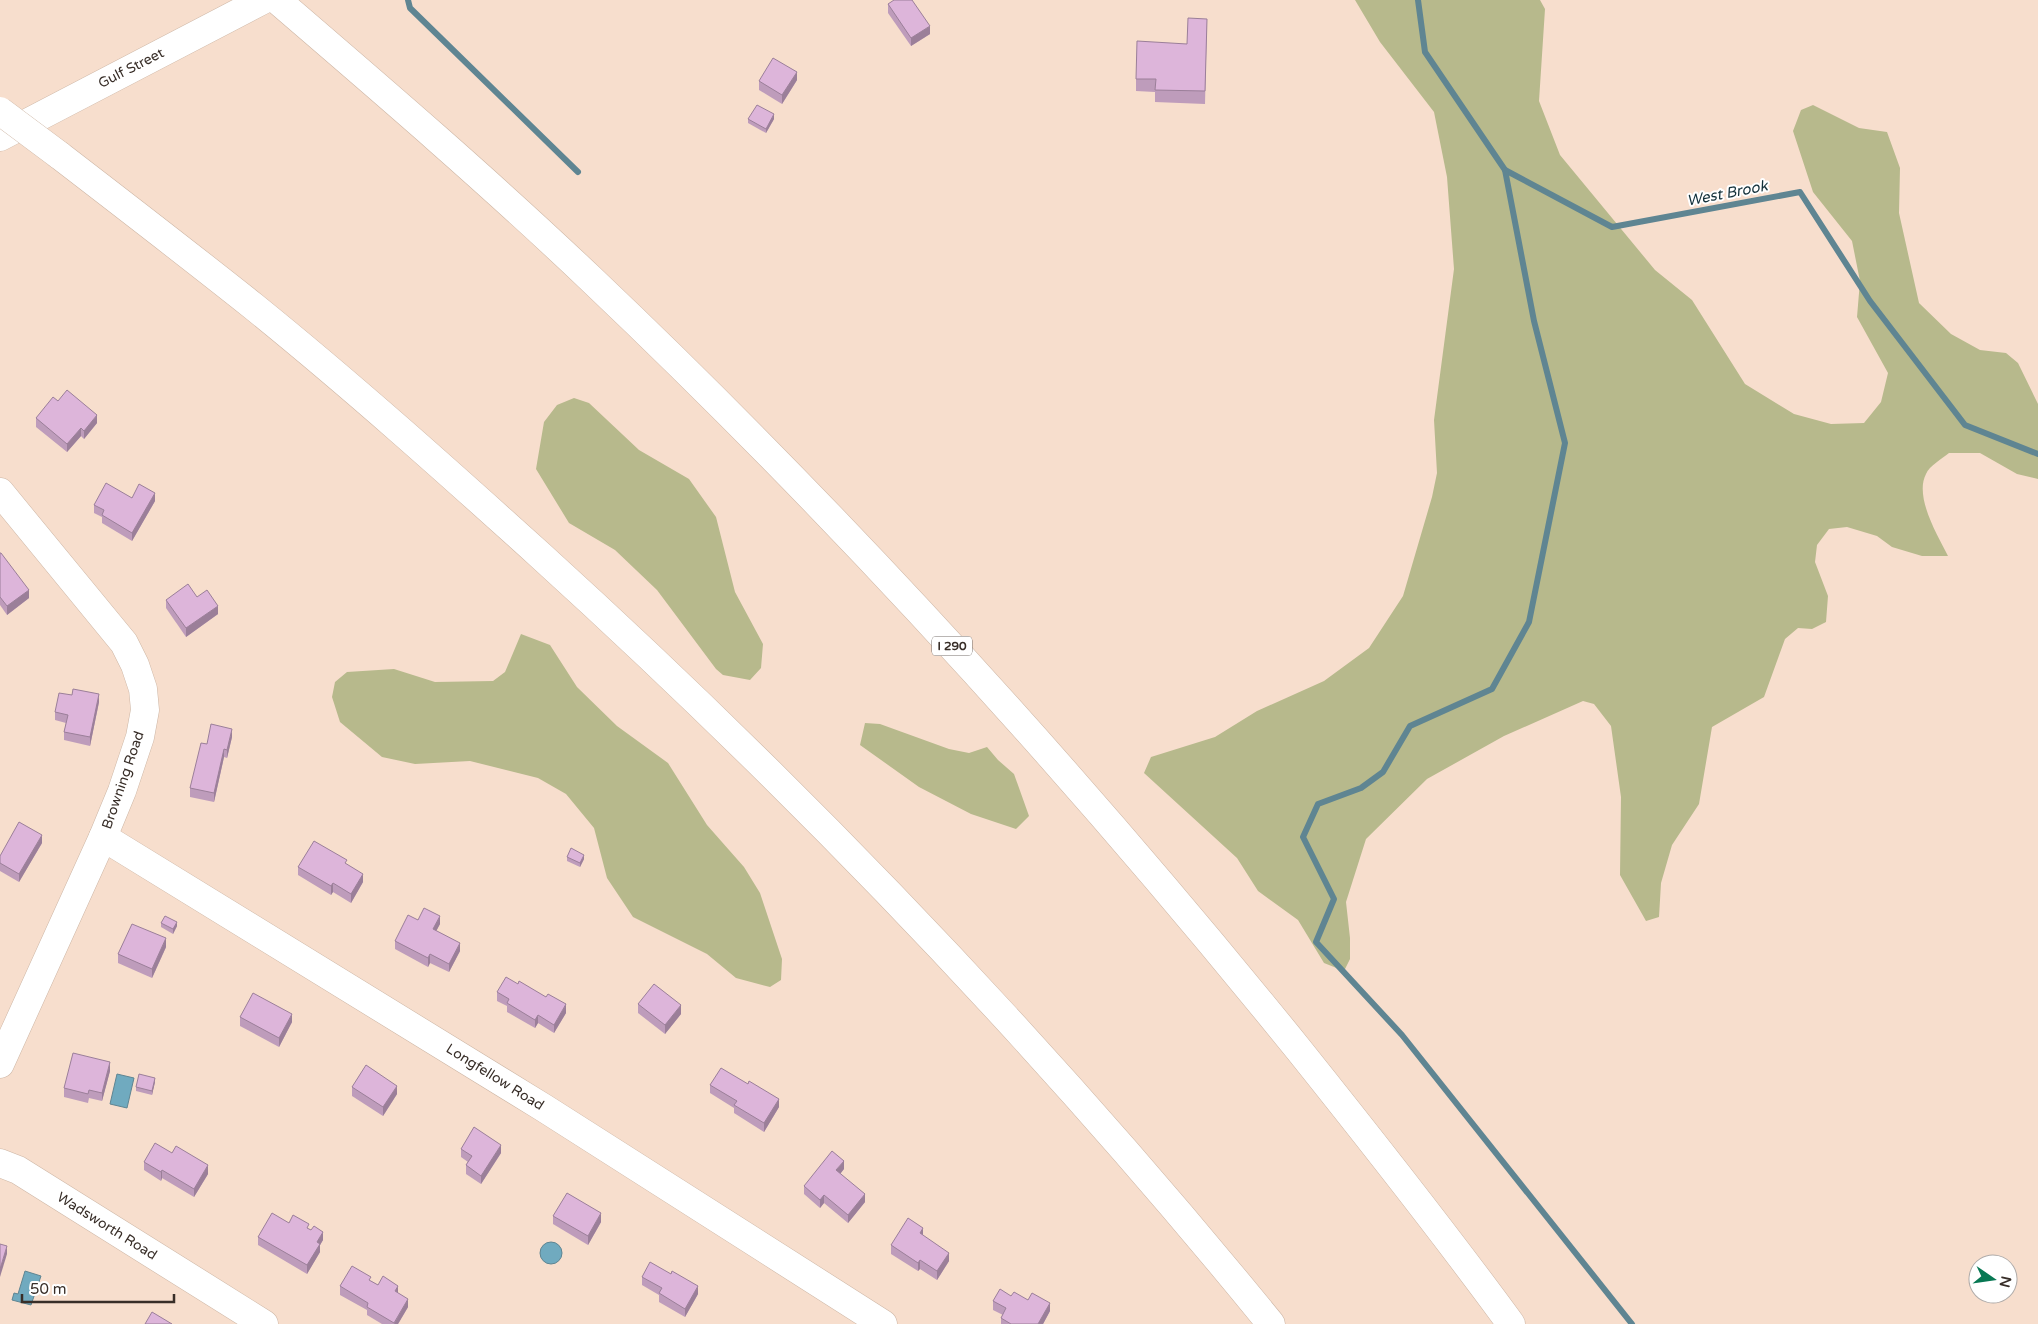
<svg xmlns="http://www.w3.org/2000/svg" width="2038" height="1324" viewBox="0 0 2038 1324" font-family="'Varela Round',sans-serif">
	<rect width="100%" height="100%" fill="#f7decd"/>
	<g fill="#b7b98c">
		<path d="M 1355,0 L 1540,0 L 1545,9 L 1539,101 L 1560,155 L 1655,270 L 1692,300 L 1745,384 L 1794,414 L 1831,424 L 1864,423 L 1881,402 L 1888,373 L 1857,317 L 1860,281 L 1852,241 L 1813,192 L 1793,131 L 1801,110 L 1813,105 L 1859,128 L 1887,132 L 1900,168 L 1899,213 L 1919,303 L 1951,334 L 1980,350 L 2006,353 L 2018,363 L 2038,404 L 2038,479 L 2017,474 L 1980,453 L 1949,453 C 1943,458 1929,466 1926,474 C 1914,497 1938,536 1948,556 L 1922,556 L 1892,547 L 1877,536 L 1847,527 L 1829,529 L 1817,545 L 1815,562 L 1828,596 L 1826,622 L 1812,629 L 1798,628 L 1785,639 L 1764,697 L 1712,727 L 1699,804 L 1672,845 L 1661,883 L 1659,917 L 1646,921 L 1620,875 L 1621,797 L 1611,726 L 1594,704 L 1583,701 L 1504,736 L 1427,779 L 1366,839 L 1346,902 L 1350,938 L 1350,959 L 1344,971 L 1324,963 L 1298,920 L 1258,891 L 1237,858 L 1144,773 L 1151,757 L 1215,737 L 1257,711 L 1324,681 L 1369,648 L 1403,596 L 1432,497 L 1437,473 L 1434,420 L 1454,269 L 1447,177 L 1434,112 L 1380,42 Z"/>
		<polygon points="574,398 589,403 639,450 689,479 716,517 735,592 763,644 761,668 750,680 723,675 716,669 657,590 615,550 569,523 536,469 544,422 557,405"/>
		<polygon points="521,634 550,645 577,687 617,726 668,763 707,825 744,867 760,893 782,959 781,980 770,987 736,978 707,954 633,917 607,878 594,828 566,794 538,778 470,761 415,764 382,757 340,722 332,697 335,682 347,672 394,669 435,682 493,681 505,672"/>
		<polygon points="865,723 880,724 949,749 969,753 987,747 998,760 1014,774 1029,816 1016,829 971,814 919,787 860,745"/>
	</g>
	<g fill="#70aabf" stroke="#5f8592">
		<polygon points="117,1074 134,1078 127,1108 110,1104"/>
		<circle cx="551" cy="1253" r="11"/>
		<polygon points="25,1271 41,1276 31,1305 12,1300 14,1293 18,1294"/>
	</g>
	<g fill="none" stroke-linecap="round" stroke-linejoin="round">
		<g stroke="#5f8592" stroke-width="6">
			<polyline points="408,0 410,8 578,172"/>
			<polyline points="1418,0 1425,52 1505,170 1612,227 1800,192 1870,301 1965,425 2038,454"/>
			<polyline points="1505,170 1534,321 1565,443 1529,622 1492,689 1410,726 1383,772 1361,788 1318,804 1303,837 1334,899 1316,942 1402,1035 1632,1324"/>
		</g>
		<g stroke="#cdb6a5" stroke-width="29">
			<g id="minor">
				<polyline points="0,137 263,0"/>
				<polyline points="0,492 124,643 135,665 143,689 145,710 140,737 122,791 103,837 0,1064"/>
				<polyline points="103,837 544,1108 883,1324"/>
				<polyline points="0,1163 18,1170 264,1324"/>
			</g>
		</g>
		<g stroke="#cdb6a5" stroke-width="29">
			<g id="highway">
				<path d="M 277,0 C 383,91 489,182 591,279 C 844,519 1079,778 1299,1050 C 1371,1140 1443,1231 1511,1324"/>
				<path d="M 59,155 C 124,205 189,255 253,306 C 352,386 447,471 541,556 C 803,794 1048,1050 1271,1324"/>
			</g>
		</g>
		<use href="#minor" stroke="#fff" stroke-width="28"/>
		<use href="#highway" stroke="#fff" stroke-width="28"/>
		<g stroke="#cdb6a5" stroke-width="29" stroke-linecap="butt">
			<polyline id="highway-bridge" points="0,111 59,155"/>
		</g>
		<use href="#highway-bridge" stroke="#fff" stroke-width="28"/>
	</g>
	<g fill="#be9cbb">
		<polygon points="888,4 930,34 911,46 888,13"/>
		<polygon points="1207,19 1205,104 1155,102 1155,92 1136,91 1136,79 1187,44"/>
		<polygon points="797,80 782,104 759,90 759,81"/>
		<polygon points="748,119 774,119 766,133 748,123"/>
		<polygon points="58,401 97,423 84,439 81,436 67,452 36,427 36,418"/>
		<polygon points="132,498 155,501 132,541 102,523 102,517 94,513 94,505"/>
		<polygon points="0,553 29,598 7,615 0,605"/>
		<polygon points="166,600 218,614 186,637 166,608"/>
		<polygon points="99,702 90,746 64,740 64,732 66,723 55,720 55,712"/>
		<polygon points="232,737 227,758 224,757 214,802 190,797 190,788 207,744"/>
		<polygon points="42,843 19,882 0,871 0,856"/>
		<polygon points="567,857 584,859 580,867 567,861"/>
		<polygon points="347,864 363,882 351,903 333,892 331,895 298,875 298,867"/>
		<polygon points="418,920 440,924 436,931 460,951 449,972 430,963 428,967 395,949 395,941"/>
		<polygon points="161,923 177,926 173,934 161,927"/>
		<polygon points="166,947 152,978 118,963 118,954"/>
		<polygon points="497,992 566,1013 554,1033 538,1023 535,1028 507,1012 507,1006 497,1001"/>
		<polygon points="638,1004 681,1014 665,1034 638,1013"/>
		<polygon points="240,1017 292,1022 279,1047 240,1026"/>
		<polygon points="110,1071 102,1101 89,1098 88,1103 64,1097 64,1088"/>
		<polygon points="155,1082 152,1095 136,1091 136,1087"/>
		<polygon points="710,1085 779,1107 764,1132 734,1113 734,1108 710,1093"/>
		<polygon points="352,1087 397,1094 383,1116 352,1096"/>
		<polygon points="461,1149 501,1153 481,1184 466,1174 466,1165 468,1162 461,1157"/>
		<polygon points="144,1162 208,1174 194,1197 162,1178 161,1181 144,1170"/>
		<polygon points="844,1169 840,1174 865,1202 848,1223 824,1203 820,1208 804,1194 804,1186"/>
		<polygon points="553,1216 601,1222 588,1245 553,1224"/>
		<polygon points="289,1223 309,1229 323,1240 320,1245 320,1252 307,1274 258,1245 258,1237"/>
		<polygon points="923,1236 949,1261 937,1280 920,1269 918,1271 891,1254 891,1245"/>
		<polygon points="671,1274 698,1294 685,1317 659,1302 659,1295 642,1285 642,1277"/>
		<polygon points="371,1281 378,1285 398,1293 408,1307 398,1324 382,1324 367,1315 367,1310 340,1295 340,1286"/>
		<polygon points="1011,1296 1050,1311 1043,1324 1001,1324 1001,1318 1003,1315 993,1310 993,1301"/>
	</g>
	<g fill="#9b7f99">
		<polygon points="930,26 930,34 911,46 911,38"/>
		<polygon points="797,72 797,80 782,104 782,95"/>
		<polygon points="774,114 774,119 766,133 766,129"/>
		<polygon points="97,415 97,423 84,439 84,431"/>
		<polygon points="81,428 81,436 67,452 67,444"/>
		<polygon points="155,493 155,501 132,541 132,533"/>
		<polygon points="29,590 29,598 7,615 7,606"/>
		<polygon points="218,606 218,614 186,637 186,628"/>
		<polygon points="99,694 99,702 90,746 90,737"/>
		<polygon points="232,729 232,737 227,758 227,750"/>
		<polygon points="224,749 224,757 214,802 214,793"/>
		<polygon points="42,835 42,843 19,882 19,874"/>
		<polygon points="584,855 584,859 580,867 580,863"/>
		<polygon points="363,874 363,882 351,903 351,894"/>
		<polygon points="333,883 333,892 331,895 331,886"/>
		<polygon points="440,916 440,924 433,937 433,929"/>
		<polygon points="177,922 177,926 173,934 173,929"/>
		<polygon points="166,938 166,947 152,978 152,969"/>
		<polygon points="460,943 460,951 449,972 449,964"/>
		<polygon points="430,954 430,963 428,967 428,958"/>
		<polygon points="566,1004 566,1013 554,1033 554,1025"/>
		<polygon points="681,1005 681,1014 665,1034 665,1025"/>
		<polygon points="292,1014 292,1022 279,1047 279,1038"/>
		<polygon points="538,1015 538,1023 535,1028 535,1020"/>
		<polygon points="110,1062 110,1071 102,1101 102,1093"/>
		<polygon points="155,1078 155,1082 152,1095 152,1091"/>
		<polygon points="397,1086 397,1094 383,1116 383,1107"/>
		<polygon points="779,1099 779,1107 764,1132 764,1123"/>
		<polygon points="501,1145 501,1153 481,1184 481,1176"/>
		<polygon points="844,1161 844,1169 836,1179 836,1170"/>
		<polygon points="208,1165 208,1174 194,1197 194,1189"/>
		<polygon points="162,1170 162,1178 161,1181 161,1172"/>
		<polygon points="865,1194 865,1202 848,1223 848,1215"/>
		<polygon points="824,1195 824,1203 820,1208 820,1200"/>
		<polygon points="601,1213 601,1222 588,1245 588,1236"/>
		<polygon points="923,1228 923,1237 920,1233"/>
		<polygon points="323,1232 323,1240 320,1245 320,1252 307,1274 307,1265 317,1242"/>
		<polygon points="7,1246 7,1254 0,1277 0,1269"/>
		<polygon points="949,1253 949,1261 937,1280 937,1271"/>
		<polygon points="920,1260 920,1269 918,1271 918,1263"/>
		<polygon points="398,1286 398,1294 395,1291"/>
		<polygon points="698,1286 698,1294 685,1317 685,1309"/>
		<polygon points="408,1299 408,1307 398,1324 394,1324"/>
		<polygon points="1050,1303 1050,1311 1043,1324 1038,1324"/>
	</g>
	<g fill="#ddb5da" stroke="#9b7f99">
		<polygon points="894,0 912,0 930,26 911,38 888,4"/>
		<polygon points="1188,18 1207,19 1205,91 1155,90 1156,79 1136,79 1137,41 1187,44"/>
		<polygon points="773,58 797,72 782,95 759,81"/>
		<polygon points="757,105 774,114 766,129 748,119"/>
		<polygon points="67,390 97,415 84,431 81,428 67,444 36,418 53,397 58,401"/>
		<polygon points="106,483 132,498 139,484 155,493 132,533 102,515 104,510 94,505"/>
		<polygon points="0,553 1,553 29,590 7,606 0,597"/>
		<polygon points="188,584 197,597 207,590 218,606 186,628 166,600"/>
		<polygon points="73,689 99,694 90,737 64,732 68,715 55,712 59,693 72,695"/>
		<polygon points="211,724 232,729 227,750 224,749 214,793 190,788 201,743 207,744"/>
		<polygon points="19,822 42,835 19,874 0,863 0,856"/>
		<polygon points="314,841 347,860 345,863 363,874 351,894 333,883 331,886 298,867"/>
		<polygon points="571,848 584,855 580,863 567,857"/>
		<polygon points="424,908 440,916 433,929 460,943 449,964 430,954 428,958 395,941 408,915 418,920"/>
		<polygon points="165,916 177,922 173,929 161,923"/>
		<polygon points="132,924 166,938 152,969 118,954"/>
		<polygon points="506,977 518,984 519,981 546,997 548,994 566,1004 554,1025 538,1015 535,1020 507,1003 509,999 497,992"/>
		<polygon points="654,984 681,1005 665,1025 638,1004"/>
		<polygon points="253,993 292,1014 279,1038 240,1017"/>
		<polygon points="73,1053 110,1062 102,1093 89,1090 88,1094 64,1088"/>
		<polygon points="366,1065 397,1086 383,1107 352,1087"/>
		<polygon points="721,1068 748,1084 749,1081 779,1099 764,1123 734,1105 737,1101 710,1085"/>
		<polygon points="139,1074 155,1078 152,1091 136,1087"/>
		<polygon points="474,1127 501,1145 481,1176 466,1165 472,1156 461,1149"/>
		<polygon points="155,1143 172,1153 176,1146 208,1165 194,1189 162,1170 161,1172 144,1162"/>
		<polygon points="832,1151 844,1161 836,1170 865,1194 848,1215 824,1195 820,1200 804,1186"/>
		<polygon points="567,1193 601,1213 588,1236 553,1216"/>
		<polygon points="272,1213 289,1223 293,1215 309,1224 307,1228 311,1230 314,1226 323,1232 317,1242 320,1244 307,1265 258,1237"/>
		<polygon points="908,1218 923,1228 920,1233 949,1253 937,1271 920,1260 918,1263 891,1245"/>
		<polygon points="0,1244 7,1246 0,1269"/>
		<polygon points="650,1262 671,1274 672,1271 698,1286 685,1309 659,1293 662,1288 642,1277"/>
		<polygon points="352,1266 371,1277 369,1280 378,1285 383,1276 398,1286 395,1291 408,1299 394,1323 367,1307 368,1303 340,1286"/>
		<polygon points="1000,1289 1011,1296 1014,1292 1028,1300 1032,1293 1050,1303 1038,1324 1011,1324 1001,1318 1006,1308 993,1301"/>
		<polygon points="152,1312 172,1324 145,1324"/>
	</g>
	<g text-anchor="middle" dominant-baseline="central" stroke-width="4" stroke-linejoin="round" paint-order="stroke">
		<rect fill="#fff" stroke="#746d68" stroke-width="1" x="932" y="636.5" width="40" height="19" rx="4"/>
		<g font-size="12" font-weight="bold" fill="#382e28">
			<text x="952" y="646">I 290</text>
		</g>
		<g font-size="14" fill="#382e28" stroke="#fff">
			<text transform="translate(131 68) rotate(-27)">Gulf Street</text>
			<text transform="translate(123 780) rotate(-71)">Browning Road</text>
			<text transform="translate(495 1077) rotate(32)">Longfellow Road</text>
			<text transform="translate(107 1226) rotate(32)">Wadsworth Road</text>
		</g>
		<g font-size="15" font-style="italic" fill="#13303a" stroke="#fff">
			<text transform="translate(1727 193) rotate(-11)">West Brook</text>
		</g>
	</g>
	<g transform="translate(1993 1279) rotate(103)"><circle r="24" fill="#ffffff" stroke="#afaba9"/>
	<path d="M0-4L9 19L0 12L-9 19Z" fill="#077853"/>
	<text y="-8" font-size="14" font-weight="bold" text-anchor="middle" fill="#382e28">N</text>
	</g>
	<path d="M22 1294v8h152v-8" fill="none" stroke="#382e28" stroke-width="2.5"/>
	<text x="30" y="1294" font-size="15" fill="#382e28" stroke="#ffffff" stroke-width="4" paint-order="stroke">50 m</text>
</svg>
